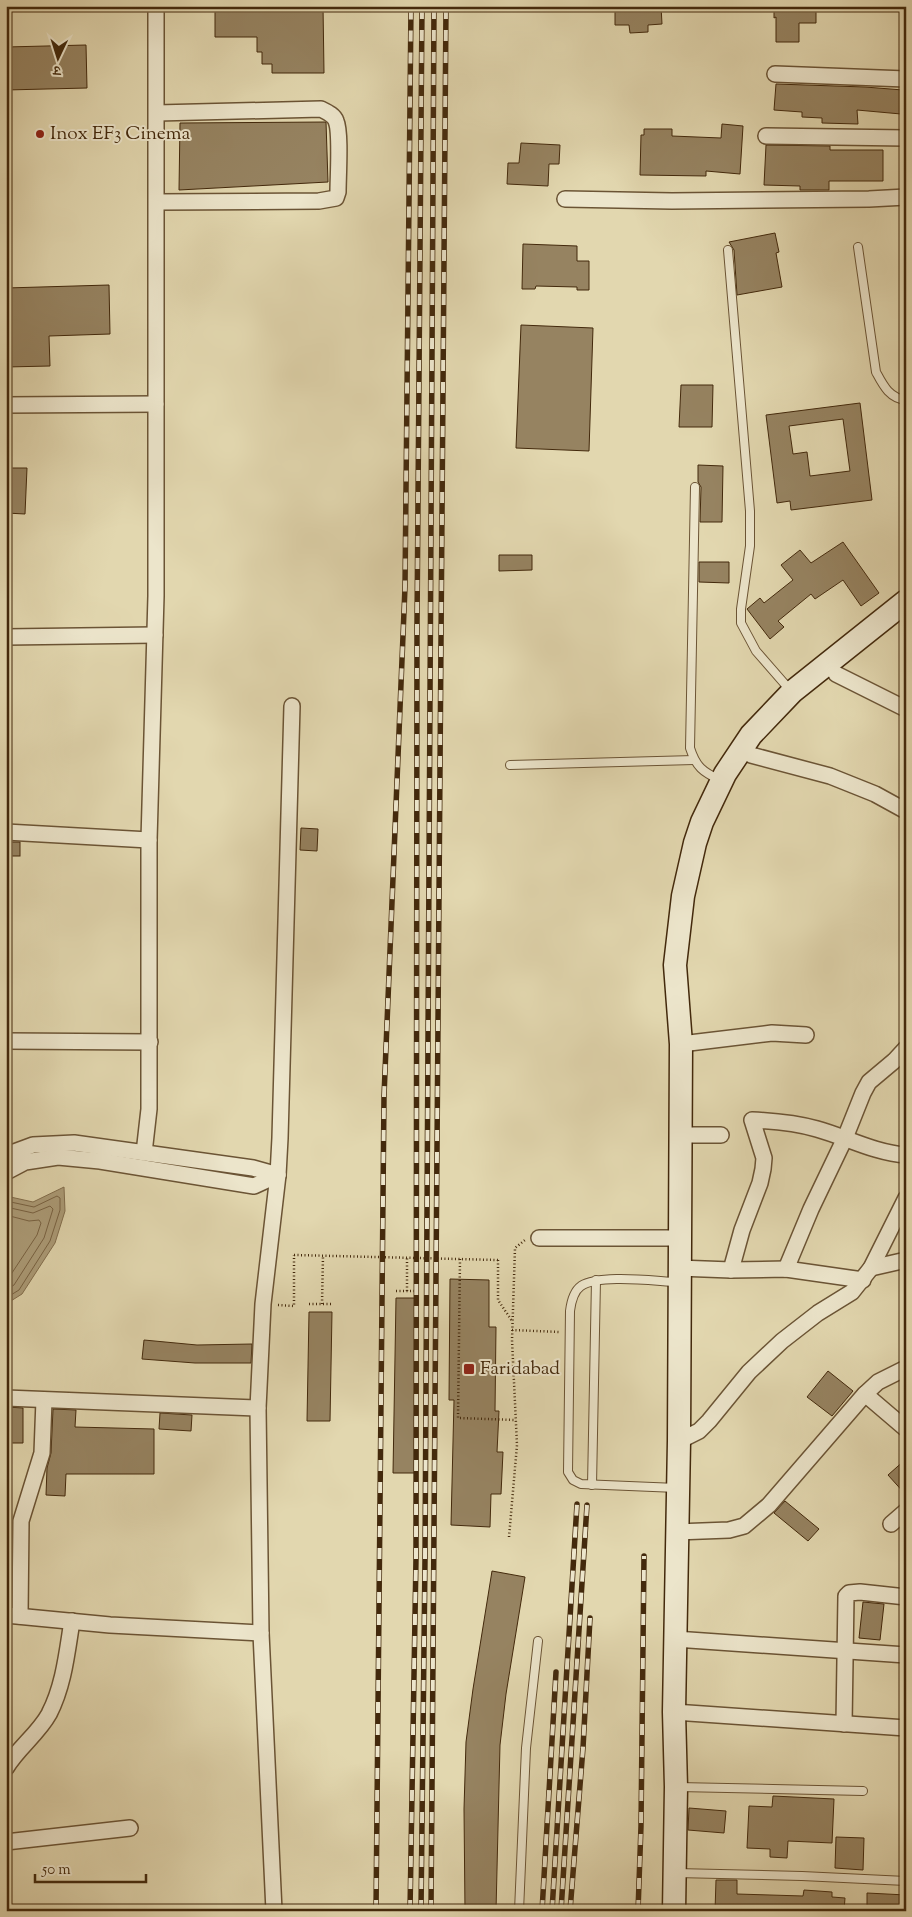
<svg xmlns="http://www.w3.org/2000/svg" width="912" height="1917" viewBox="0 0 912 1917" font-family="'Sorts Mill Goudy','Noto Serif Devanagari',serif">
	<rect width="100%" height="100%" fill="#e2d7af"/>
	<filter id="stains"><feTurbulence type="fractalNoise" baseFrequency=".004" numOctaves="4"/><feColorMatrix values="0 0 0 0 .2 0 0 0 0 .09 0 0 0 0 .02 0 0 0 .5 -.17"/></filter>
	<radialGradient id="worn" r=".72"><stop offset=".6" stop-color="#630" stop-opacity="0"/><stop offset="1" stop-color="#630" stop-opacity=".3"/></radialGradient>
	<polygon fill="#ac9c78" stroke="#826e4d" points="64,1187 65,1211 55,1243 22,1294 6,1304 6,1196 33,1202"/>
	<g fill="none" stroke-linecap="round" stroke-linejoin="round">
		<g stroke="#786242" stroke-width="1">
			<polyline points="6,1201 34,1207 57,1196 60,1198 60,1210 50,1241 19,1290 6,1298"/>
			<polyline points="6,1207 33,1213 50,1206 53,1209 44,1238 14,1285 6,1290"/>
			<polyline points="6,1215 29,1221 39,1220 41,1223 37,1235 6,1282"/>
		</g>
	</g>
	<g fill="#968361" stroke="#43290c" fill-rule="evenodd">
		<polygon points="215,6 323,6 324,73 272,73 272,64 262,64 262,52 257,52 257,37 215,37"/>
		<polygon points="615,6 661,6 662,24 648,25 648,32 630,33 629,25 615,25"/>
		<polygon points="774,6 816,6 816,23 799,23 799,42 776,42 776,17 774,18"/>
		<polygon points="86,45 87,88 6,90 6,47"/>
		<polygon points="776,84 865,87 903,90 901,114 857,110 858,124 822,123 822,118 802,117 802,112 774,110"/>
		<polygon points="326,122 328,182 179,190 180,123"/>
		<polygon points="722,124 743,126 740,174 706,171 706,176 640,175 641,135 644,135 644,129 672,129 672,136 721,138"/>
		<polygon points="521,143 560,145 559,164 549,164 548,186 507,184 508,163 519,163"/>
		<polygon points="766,145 830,146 830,150 883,150 883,181 829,181 829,190 800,190 800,186 764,185"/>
		<polygon points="775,233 779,252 776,253 782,287 737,295 734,250 729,242"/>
		<polygon points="523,244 577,246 577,261 589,261 589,290 577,290 577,287 536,286 535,289 522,289"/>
		<polygon points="109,285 110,334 49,336 50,366 6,367 6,288"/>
		<polygon points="521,325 593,328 589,451 516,448"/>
		<polygon points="681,385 713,385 712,427 679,427"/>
		<path d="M 860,403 L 872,500 L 791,510 L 790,501 L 777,503 L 766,415 ZM 843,419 L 850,471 L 810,476 L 807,452 L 793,454 L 789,426 Z"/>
		<polygon points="698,465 723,466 722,522 700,522 701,487 698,482"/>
		<polygon points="6,468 27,468 25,514 6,513"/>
		<polygon points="843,542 879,593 861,606 843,580 815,599 811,594 778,621 784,627 770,639 747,609 760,598 764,603 793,580 781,565 800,550 811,563"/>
		<polygon points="499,555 532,555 532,570 499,571"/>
		<polygon points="699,562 729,562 729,583 699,582"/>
		<polygon points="301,828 318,829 317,851 300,850"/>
		<rect x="6" y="842" width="14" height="14"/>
		<polygon points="450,1279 489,1280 489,1327 496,1327 495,1411 499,1411 497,1452 503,1452 501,1494 491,1494 490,1527 451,1525 454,1400 449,1400"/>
		<polygon points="396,1298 418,1298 415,1473 393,1473"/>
		<polygon points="309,1312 332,1312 330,1421 307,1421"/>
		<polygon points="144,1340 197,1345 252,1344 251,1363 195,1363 142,1359"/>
		<polygon points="828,1371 853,1391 832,1416 807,1397"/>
		<polygon points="7,1407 23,1408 23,1443 7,1443"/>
		<polygon points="53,1409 76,1410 75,1427 154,1429 154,1474 66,1474 65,1496 46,1495 47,1468 51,1453"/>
		<polygon points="160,1413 192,1415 191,1431 159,1429"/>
		<polygon points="906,1459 906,1495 888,1475"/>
		<polygon points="785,1501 819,1529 808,1541 774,1513"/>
		<polygon points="492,1571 525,1577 506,1694 500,1745 496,1911 465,1911 464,1809 466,1742 473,1689"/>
		<polygon points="863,1602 884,1604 880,1640 859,1638"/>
		<polygon points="773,1796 834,1799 832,1843 788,1841 787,1858 770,1857 770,1849 747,1848 749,1806 772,1807"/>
		<polygon points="689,1808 726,1811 724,1833 688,1830"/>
		<polygon points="836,1837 864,1838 863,1870 835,1868"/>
		<polygon points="716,1880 737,1880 737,1894 803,1896 804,1890 832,1892 832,1897 845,1898 844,1911 715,1911"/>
		<polygon points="867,1893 906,1895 906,1911 867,1911"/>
	</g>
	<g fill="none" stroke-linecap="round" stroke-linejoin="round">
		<g stroke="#6b5435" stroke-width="10">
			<g id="lane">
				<path d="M 858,247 L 876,372 C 883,385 889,398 906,400"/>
				<polyline points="728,250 750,511 750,546 741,609 741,623 756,651 790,690"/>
				<path d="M 695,487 L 690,748 C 696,767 703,772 720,780"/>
				<polyline points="510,765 694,760"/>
				<polyline points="592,1485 596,1280"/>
				<path d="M 677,1488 L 581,1484 L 573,1480 L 568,1472 L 570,1311 C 571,1303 574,1291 581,1286 C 600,1274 653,1281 677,1282"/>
				<polyline points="678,1787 863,1791"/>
				<polyline points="676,1873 802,1876 906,1881"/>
				<polyline points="519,1911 526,1748 538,1641"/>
			</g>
		</g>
		<g stroke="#6b5435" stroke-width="18">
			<g id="street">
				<polyline points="775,74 906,79"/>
				<path d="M 157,113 L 321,109 C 327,112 334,115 336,121 C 341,132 338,177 338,192 L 336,198 L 319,201 L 157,202"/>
				<polyline points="766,136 906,138"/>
				<polyline points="565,199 672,201 869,199 906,197"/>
				<polyline points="6,405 156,404"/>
				<polyline points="6,637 155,635"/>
				<polyline points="836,674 906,709"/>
				<polyline points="751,755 830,776 875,794 906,811"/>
				<polyline points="6,832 149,840"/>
				<polyline points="6,1041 150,1042"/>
				<polyline points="681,1044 772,1033 806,1035"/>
				<polyline points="679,1135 721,1135"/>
				<polyline points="144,1153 149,1109 149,840 156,596 156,6"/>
				<polyline points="6,1155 33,1145 74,1143 253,1168 278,1175"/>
				<polyline points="6,1172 25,1162 58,1157 100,1161 254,1186 278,1175"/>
				<polyline points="539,1238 679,1238"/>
				<polyline points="678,1268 731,1270 786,1269 863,1280"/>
				<polyline points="871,1268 906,1260"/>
				<polyline points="786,1269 811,1209 845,1138 863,1093 869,1082 894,1061 906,1048"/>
				<path d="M 731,1270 L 742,1230 L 760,1183 L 763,1169 L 764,1158 L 752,1120 C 774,1121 796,1123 817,1129 C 846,1137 875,1153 906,1155"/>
				<polyline points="865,1394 906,1429"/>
				<polyline points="6,1398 258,1408"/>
				<polyline points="679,1441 699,1431 709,1421 749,1372 782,1341 818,1313 852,1292 871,1268 906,1198"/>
				<polyline points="891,1524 906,1511"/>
				<polyline points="676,1532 729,1530 744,1526 769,1505 865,1394 878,1382 906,1368"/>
				<polyline points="6,1615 110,1625 261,1633"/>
				<polyline points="20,1616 21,1521 42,1453 44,1400"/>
				<polyline points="675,1639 906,1655"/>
				<polyline points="674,1712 906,1728"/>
				<polyline points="844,1724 846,1596 849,1593 860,1592 906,1597"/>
				<path d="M 6,1768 C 18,1748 38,1734 49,1714 C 64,1685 67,1652 72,1621"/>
				<polyline points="6,1842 130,1828"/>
				<polyline points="274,1911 261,1633 258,1408 263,1304 278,1175 280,1138 292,706"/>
			</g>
		</g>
		<g stroke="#43290c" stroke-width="25">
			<polyline id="secondary" points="674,1911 676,1787 674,1712 679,1441 681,1044 675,965 683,896 695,843 702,822 725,774 751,735 792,692 906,601"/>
		</g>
		<g stroke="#43290c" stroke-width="2.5" stroke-dasharray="1 2.5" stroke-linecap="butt">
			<polyline points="460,1259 458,1418 516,1420"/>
			<polyline points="498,1260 498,1300 512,1321"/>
			<polyline points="396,1291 418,1291"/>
			<polyline points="407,1291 407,1258"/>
			<polyline points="309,1304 332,1304"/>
			<polyline points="322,1304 323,1256"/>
			<polyline points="278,1305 294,1306 294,1255"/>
			<polyline points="512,1330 560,1332"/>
			<polyline points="509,1537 517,1445 512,1340 515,1248 525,1240"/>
		</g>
		<use href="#lane" stroke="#ece5cb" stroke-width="8"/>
		<use href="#street" stroke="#ece5cb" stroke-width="15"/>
		<use href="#secondary" stroke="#ece5cb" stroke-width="22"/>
		<g stroke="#43290c" stroke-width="5.5">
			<g id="rail">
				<polyline points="376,1911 384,1096 405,587 411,6"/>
				<polyline points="410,1911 416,1558 417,624 422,6"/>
				<polyline points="421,1911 425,1559 434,6"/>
				<polyline points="431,1911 446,6"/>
				<polyline points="542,1911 556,1672"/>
				<polyline points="552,1911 577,1504"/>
				<polyline points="561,1911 587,1505"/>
				<polyline points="570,1911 583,1748 590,1618"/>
				<polyline points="638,1911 641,1826 644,1556"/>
			</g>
		</g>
		<use href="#rail" stroke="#ece5cb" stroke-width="4" stroke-dasharray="11" stroke-linecap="butt"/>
		<polyline stroke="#43290c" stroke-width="2.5" stroke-dasharray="1 2.5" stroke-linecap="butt" points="294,1255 498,1260"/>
	</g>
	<g fill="#8f2418" stroke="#ece5cb" stroke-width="2">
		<circle cx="40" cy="134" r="5"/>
		<rect x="463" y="1363" width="12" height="12" rx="2.5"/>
	</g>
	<g text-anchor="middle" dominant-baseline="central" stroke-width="4" stroke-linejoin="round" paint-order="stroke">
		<g font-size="19" fill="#43290c" stroke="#ece5cb" text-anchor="start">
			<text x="50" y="134">Inox EF3 Cinema</text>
			<text x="480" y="1369">Faridabad</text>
		</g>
	</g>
	<rect width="912" height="1917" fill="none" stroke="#e2d7af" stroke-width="25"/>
	<rect x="8" y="8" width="897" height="1902" fill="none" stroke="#43290c" stroke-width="2.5"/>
	<rect x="12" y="12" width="887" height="1892" fill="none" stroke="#43290c"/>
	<g transform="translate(58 58) rotate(184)" stroke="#ece5cb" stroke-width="4" paint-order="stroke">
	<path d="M0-4L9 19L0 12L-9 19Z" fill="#43290c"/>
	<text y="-8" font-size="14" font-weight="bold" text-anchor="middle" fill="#43290c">उ</text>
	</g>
	<path d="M35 1874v8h111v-8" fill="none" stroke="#43290c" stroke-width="2.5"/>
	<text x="42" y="1874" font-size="15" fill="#43290c" stroke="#ece5cb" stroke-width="4" paint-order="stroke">50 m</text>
	<rect width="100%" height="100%" filter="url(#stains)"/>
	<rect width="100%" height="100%" fill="url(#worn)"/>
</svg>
